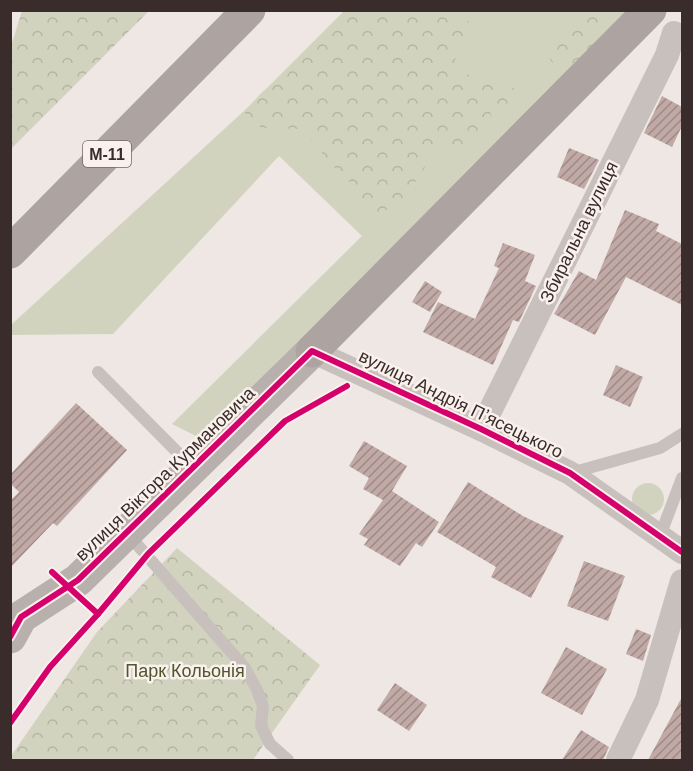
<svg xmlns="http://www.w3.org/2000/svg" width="693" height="771" viewBox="0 0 693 771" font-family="Helvetica,sans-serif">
	<defs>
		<pattern id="forest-crowns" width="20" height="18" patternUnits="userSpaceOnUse" patternTransform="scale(1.5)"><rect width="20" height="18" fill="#d2d3be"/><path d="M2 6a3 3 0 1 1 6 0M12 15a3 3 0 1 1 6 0" fill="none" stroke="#b5b5a3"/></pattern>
		<pattern id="building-hatch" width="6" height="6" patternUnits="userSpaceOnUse" patternTransform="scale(1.5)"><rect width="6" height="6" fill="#c1a9a6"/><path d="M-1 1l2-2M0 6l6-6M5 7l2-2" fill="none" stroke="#9e8a87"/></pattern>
	</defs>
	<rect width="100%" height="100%" fill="#eee7e4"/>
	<g fill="#d2d3be">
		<polygon points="344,11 628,11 202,439 172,424 362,236 279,156 113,334 11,335 11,325 246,109"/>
		<circle cx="648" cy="499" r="16"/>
	</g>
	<g fill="url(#forest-crowns)">
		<polygon points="22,11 149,11 11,149 11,46"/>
		<polygon points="351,11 460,11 476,31 461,47 451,69 485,80 506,82 524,97 517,111 503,107 489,107 493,122 477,145 439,145 400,206 376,213 361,212 357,189 337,170 301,129 266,128 248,124 245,112 261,93 288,74 305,53 331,36"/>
		<path d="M 593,11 L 612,11 L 609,25 L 588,52 L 567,69 L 556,70 L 548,55 C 561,34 573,24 593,11 Z"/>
		<polygon points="177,548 320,665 253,760 11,760 11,756 97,632"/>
	</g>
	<g fill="url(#building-hatch)">
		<polygon points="662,96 682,107 682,126 672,147 644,133"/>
		<polygon points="569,148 599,160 584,189 557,177"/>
		<polygon points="625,210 659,224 656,231 682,244 682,305 626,277 595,335 554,314 579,271 596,280"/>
		<polygon points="503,243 535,255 525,281 536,286 519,322 513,320 493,365 423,332 438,302 475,319 499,268 494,266"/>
		<polygon points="425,281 442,292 430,312 412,302"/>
		<polygon points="616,365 643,377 630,407 603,395"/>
		<polygon points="76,403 127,450 57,526 53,523 10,568 10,501 19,492 10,483 10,475"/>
		<polygon points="364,441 407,466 392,491 439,522 422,547 416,543 400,566 364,545 368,539 359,534 383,500 363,489 369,478 349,466"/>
		<polygon points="468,482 523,516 564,536 531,598 491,577 496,567 437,532"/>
		<polygon points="584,561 625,576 608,621 567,606"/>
		<polygon points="636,629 651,635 643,661 626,654"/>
		<polygon points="566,647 607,669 582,715 541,693"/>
		<polygon points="395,683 427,705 409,731 377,710"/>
		<polygon points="682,697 682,760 648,760 661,736"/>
		<polygon points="581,730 609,747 603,760 562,760"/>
	</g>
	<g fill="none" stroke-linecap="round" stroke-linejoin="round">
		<g stroke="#c8c0bc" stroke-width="12">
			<polyline points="98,372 192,467"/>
			<polyline points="571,473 660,448 682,434"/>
			<polyline points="127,533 245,668 257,690 263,706 261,726 270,744 288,760"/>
			<polyline points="660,536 682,478"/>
		</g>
		<g stroke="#c8c0bc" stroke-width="24">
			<polyline points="312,351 481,429 570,473 682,552"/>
			<polyline points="481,429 667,55 674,33"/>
			<polyline points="618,760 647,700 682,581"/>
		</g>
		<polyline stroke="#b8b0ad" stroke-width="33" points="10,637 21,617 78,580 312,351"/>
		<g stroke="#ada4a1" stroke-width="33">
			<polyline points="10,252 249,10"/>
			<polyline points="312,351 650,10"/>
		</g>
		<g stroke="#faf1ec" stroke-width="10">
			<g id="cycleway">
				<polyline points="98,614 148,554 285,421 347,386"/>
				<polyline points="10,637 21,617 78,580 312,351 481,429 570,473 682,552"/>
				<polyline points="10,723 50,667 98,614 52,572"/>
			</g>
		</g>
		<use href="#cycleway" stroke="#d6006c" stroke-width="6"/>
	</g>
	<g text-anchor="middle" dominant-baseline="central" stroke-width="5" stroke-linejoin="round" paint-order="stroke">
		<rect fill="#faf1ec" stroke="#736764" stroke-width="1.5" x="83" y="141" width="48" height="26" rx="4.5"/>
		<g font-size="16" font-weight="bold" fill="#392c2a">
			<text x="107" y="154">М-11</text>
		</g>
		<g font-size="18" fill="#392c2a" stroke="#faf1ec">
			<text transform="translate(579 232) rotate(-64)">Збиральна вулиця</text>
			<text transform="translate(461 404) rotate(26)">вулиця Андрія Пʼясецького</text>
			<text transform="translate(165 474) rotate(-44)">вулиця Віктора Курмановича</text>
		</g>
		<g font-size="18" fill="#4e572e" stroke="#faf1ec">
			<text x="185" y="671">Парк Кольонія</text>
		</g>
	</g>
	<rect width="693" height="771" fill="none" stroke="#392c2a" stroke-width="24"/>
</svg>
